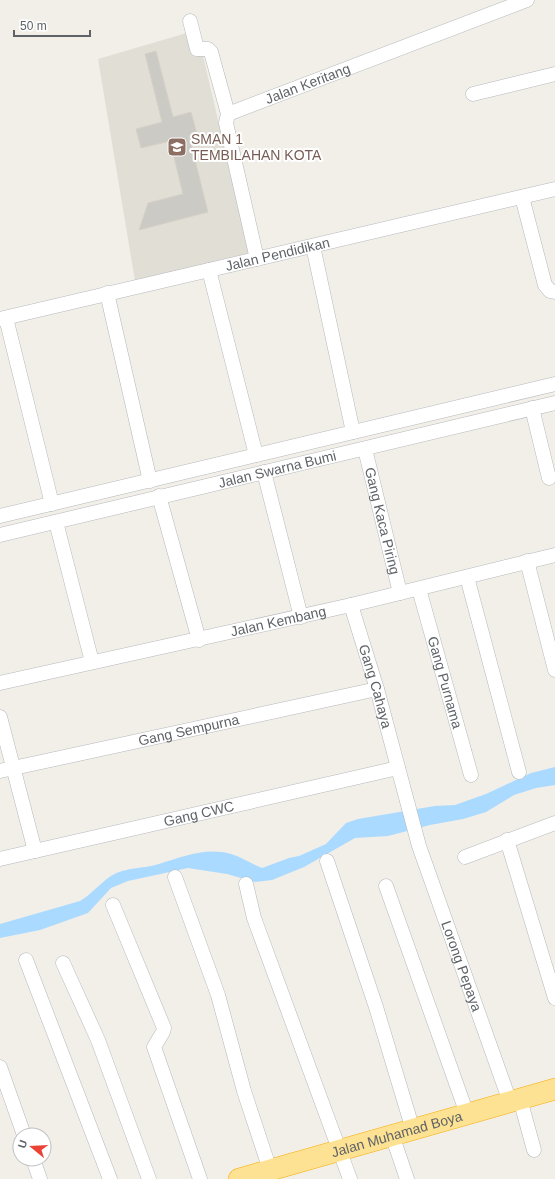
<svg xmlns="http://www.w3.org/2000/svg" width="555" height="1179" viewBox="0 0 555 1179" font-family="Helvetica,sans-serif">
	<rect width="100%" height="100%" fill="#f1efe8"/>
	<polygon fill="#e1ded6" points="197,30 249,253 135,281 98,59"/>
	<path fill="#aadaff" d="M 555,767 L 555,785 L 536,788 L 514,795 L 486,812 L 463,819 L 430,825 L 388,836 L 355,838 L 304,867 L 272,880 L 255,882 L 227,874 L 188,868 L 128,881 L 111,888 L 88,913 L 40,930 L 0,938 L 0,924 L 80,901 C 92,894 100,883 111,876 C 125,867 144,869 159,864 C 183,857 205,847 231,854 C 242,857 251,864 262,868 L 289,858 L 299,856 L 326,844 L 346,823 L 358,819 L 435,806 L 455,805 L 486,794 L 531,773 Z"/>
	<polygon fill="#cccac5" stroke="#d6d1c6" points="156,51 173,117 191,112 197,134 189,136 208,212 139,230 148,203 183,194 170,141 141,148 136,129 162,122 145,54"/>
	<g fill="none" stroke-linecap="round" stroke-linejoin="round">
		<g stroke="#b5b8bc" stroke-width="15">
			<g id="minor">
				<polyline points="190,21 197,49 208,49 211,52 228,114"/>
				<polyline points="473,94 555,74"/>
				<polyline points="522,197 545,285 550,291 555,292"/>
				<polyline points="313,246 353,432"/>
				<path id="s1" d="M 257,259 L 226,123 L 228,114 L 527,0"/>
				<polyline points="209,270 256,455"/>
				<polyline points="107,293 150,481"/>
				<polyline points="6,318 52,504"/>
				<path id="s2" d="M 0,319 L 555,189"/>
				<polyline points="532,408 549,478"/>
				<path id="s3" d="M 365,449 L 400,593"/>
				<polyline points="264,472 301,617"/>
				<polyline points="159,496 199,640"/>
				<polyline points="0,516 555,384"/>
				<polyline points="56,522 92,662"/>
				<path id="s4" d="M 0,535 L 555,403"/>
				<polyline points="527,561 555,670"/>
				<polyline points="467,577 519,772"/>
				<path id="s5" d="M 419,589 L 471,775"/>
				<path id="s6" d="M 351,605 L 377,689 L 419,846 L 510,1102"/>
				<path id="s7" d="M 0,683 L 351,605 L 555,555"/>
				<polyline points="0,717 35,851"/>
				<path id="s8" d="M 0,771 L 377,689"/>
				<polyline points="507,840 555,998"/>
				<polyline points="465,857 555,823"/>
				<path id="s9" d="M 0,859 L 398,768"/>
				<polyline points="327,861 376,1007 413,1130"/>
				<polyline points="175,877 218,995 244,1091 270,1170"/>
				<polyline points="246,884 254,918 350,1179"/>
				<polyline points="386,886 467,1114"/>
				<polyline points="113,905 164,1028 163,1032 154,1047 200,1179"/>
				<polyline points="26,960 110,1179"/>
				<polyline points="63,963 98,1040 149,1179"/>
				<polyline points="0,1067 24,1135"/>
				<polyline points="520,1099 534,1150"/>
				<polyline points="392,1135 407,1179"/>
				<polyline points="33,1159 40,1179"/>
			</g>
		</g>
		<g stroke="#f9ab00" stroke-width="22">
			<g id="highway">
				<path id="s10" d="M 239,1179 L 555,1089"/>
			</g>
		</g>
		<use href="#minor" stroke="#fff" stroke-width="14"/>
		<use href="#highway" stroke="#fde293" stroke-width="21"/>
	</g>
	<defs>
		<g id="school-square" transform="scale(1)"><rect x="-9" y="-9" width="18" height="18" rx="4" fill="#8d6e63" stroke="#fff"/><path d="M0-5L7-2L0 1L-7-2ZM-4 1L0 2.5L4 1V4Q0 6-4 4Z" fill="#fff"/></g>
	</defs>
	<g fill-rule="evenodd">
		<use href="#school-square" x="177" y="147"/>
	</g>
	<g text-anchor="middle" dominant-baseline="central" stroke-width="4" stroke-linejoin="round" paint-order="stroke">
		<g font-size="14" fill="#5f6368" stroke="#fff">
			<text stroke="none"><textPath href="#s1" startOffset="234">Jalan Keritang</textPath></text>
			<text stroke="none"><textPath href="#s2" startOffset="285">Jalan Pendidikan</textPath></text>
			<text stroke="none"><textPath href="#s4" startOffset="285">Jalan Swarna Bumi</textPath></text>
			<text stroke="none"><textPath href="#s3" startOffset="74">Gang Kaca Piring</textPath></text>
			<text stroke="none"><textPath href="#s7" startOffset="285">Jalan Kembang</textPath></text>
			<text stroke="none"><textPath href="#s5" startOffset="97">Gang Purnama</textPath></text>
			<text stroke="none"><textPath href="#s6" startOffset="85">Gang Cahaya</textPath></text>
			<text stroke="none"><textPath href="#s8" startOffset="193">Gang Sempurna</textPath></text>
			<text stroke="none"><textPath href="#s9" startOffset="204">Gang CWC</textPath></text>
			<text stroke="none"><textPath href="#s6" startOffset="378">Lorong Pepaya</textPath></text>
			<text stroke="none"><textPath href="#s10" startOffset="164">Jalan Muhamad Boya</textPath></text>
		</g>
		<g font-size="14" fill="#785e54" stroke="#fff" text-anchor="start">
			<text x="191" y="139">SMAN 1<tspan x="191" dy="16">TEMBILAHAN KOTA</tspan></text>
		</g>
	</g>
	<g transform="translate(32 1147) rotate(288)"><circle r="19" fill="#ffffff" stroke="#bfc1c3"/>
	<path d="M0-3L7 15L0 10L-7 15Z" fill="#ea4335"/>
	<text y="-6" font-size="11" font-weight="bold" text-anchor="middle" fill="#5f6368">U</text>
	</g>
	<path d="M14 30v6h76v-6" fill="none" stroke="#5f6368" stroke-width="2"/>
	<text x="20" y="30" font-size="12" fill="#5f6368" stroke="#ffffff" stroke-width="3" paint-order="stroke">50 m</text>
</svg>
